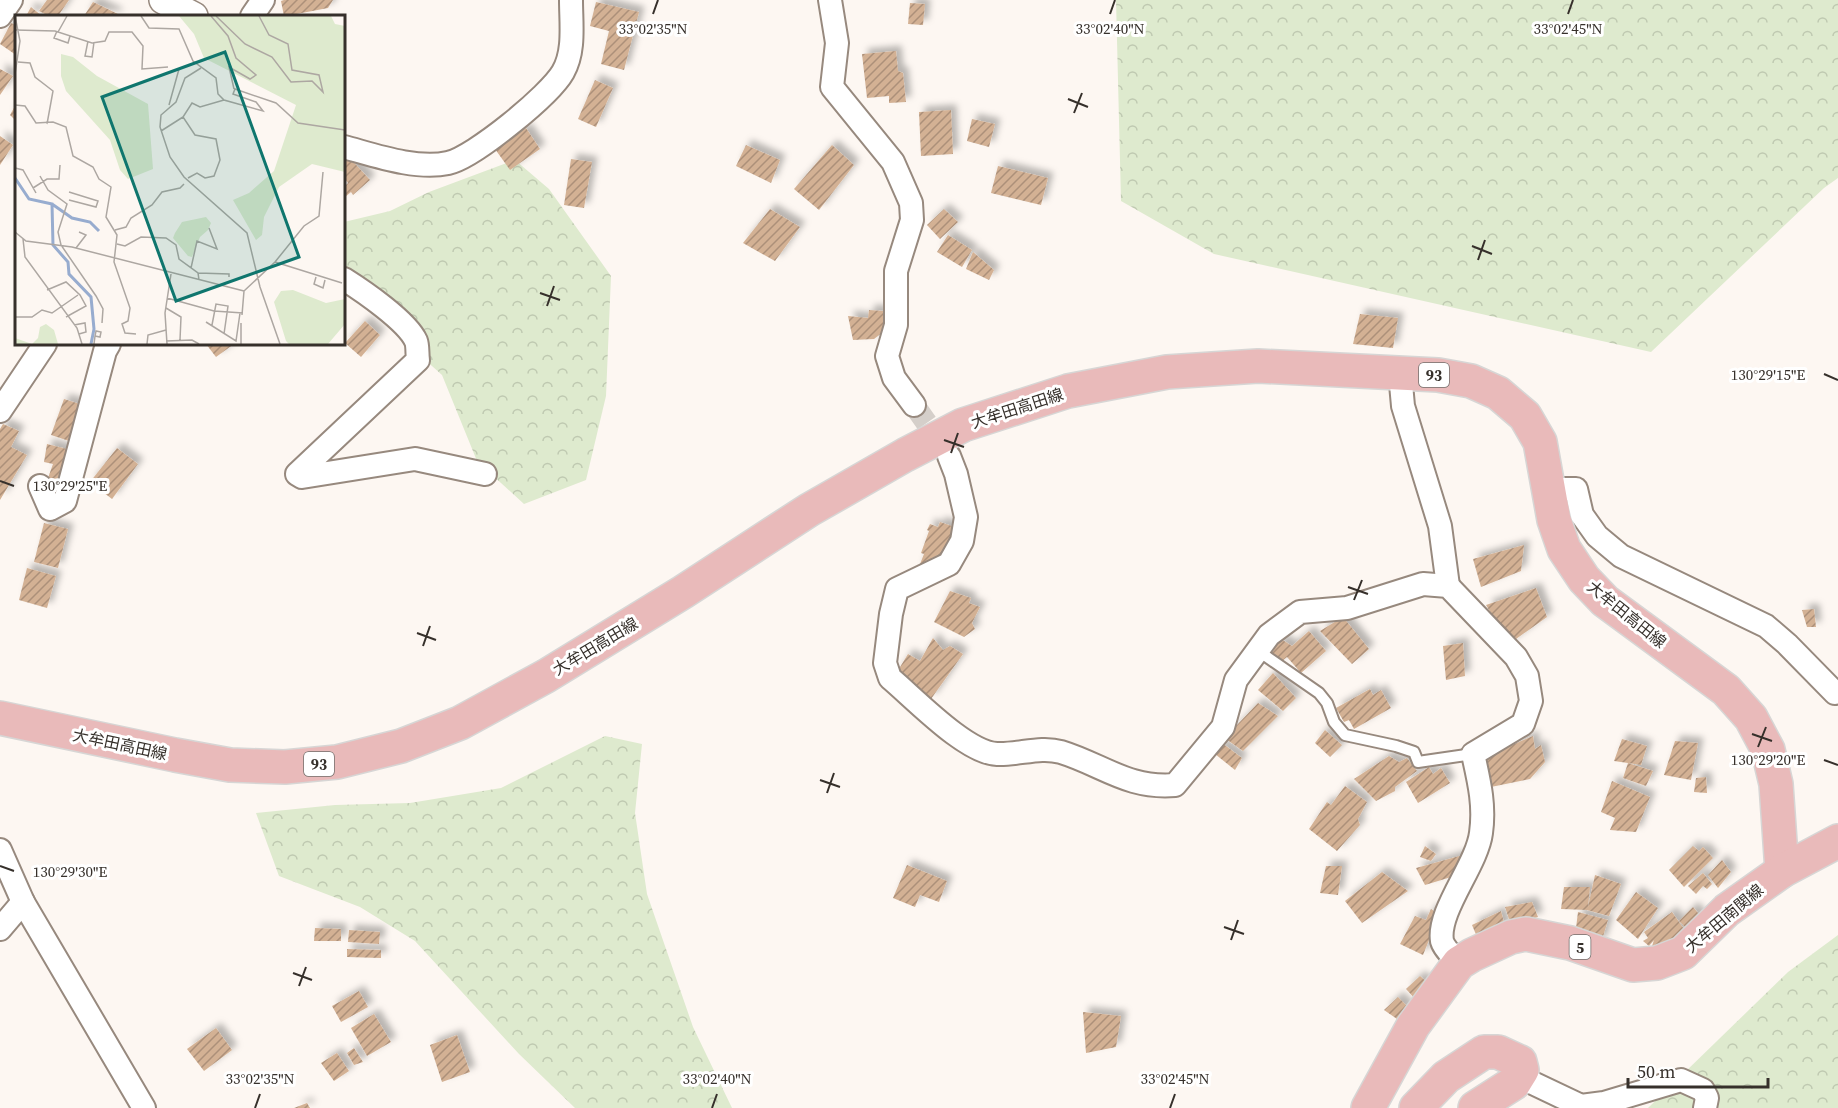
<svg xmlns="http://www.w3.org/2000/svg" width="1838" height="1108" viewBox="0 0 1838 1108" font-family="'Source Serif 4','Noto Sans JP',serif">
	<defs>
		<pattern id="forest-crowns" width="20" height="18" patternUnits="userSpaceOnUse" patternTransform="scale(1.5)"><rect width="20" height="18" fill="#deeace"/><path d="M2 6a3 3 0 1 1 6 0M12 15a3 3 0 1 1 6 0" fill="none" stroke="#bfc9b1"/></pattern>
		<pattern id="building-hatch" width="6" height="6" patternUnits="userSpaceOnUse" patternTransform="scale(1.5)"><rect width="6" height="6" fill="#d3b194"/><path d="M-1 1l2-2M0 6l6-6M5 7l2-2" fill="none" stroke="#ac9079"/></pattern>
		<filter id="shadow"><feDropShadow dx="5.5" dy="-5.5" stdDeviation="3" flood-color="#0004"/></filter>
	</defs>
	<rect width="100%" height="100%" fill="#fdf7f2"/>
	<g fill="url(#forest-crowns)">
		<polygon points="1116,0 1838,0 1838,178 1824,188 1651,352 1214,254 1121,201"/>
		<polygon points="515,160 549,189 611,276 606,396 586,480 524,504 477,461 442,375 344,287 344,222 390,211 429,192"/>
		<polygon points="605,736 642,744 635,813 647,894 693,1027 732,1108 575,1108 519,1054 415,941 360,907 279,876 256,813 335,805 410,803 501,788"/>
		<polygon points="1838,935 1838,1108 1648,1108 1788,972"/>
	</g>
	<g fill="url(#building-hatch)" filter="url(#shadow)">
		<polygon points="47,0 69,0 58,16 49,16 39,11"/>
		<polygon points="284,0 333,0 328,8 286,16 284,16 281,1"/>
		<polygon points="93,2 118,14 116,16 84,16"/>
		<polygon points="596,2 639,12 624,70 601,64 609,31 590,26"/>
		<polygon points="910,3 925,4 923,25 908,24"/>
		<polygon points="31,7 42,16 26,16"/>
		<polygon points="11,23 16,25 16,55 0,44"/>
		<polygon points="896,51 898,71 903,73 906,102 889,103 889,96 867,98 862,54"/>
		<polygon points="0,69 13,76 0,95"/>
		<polygon points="595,80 613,88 596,127 578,119"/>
		<polygon points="16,104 16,121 10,115"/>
		<polygon points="951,110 953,154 921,156 919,112"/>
		<polygon points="972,119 995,124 989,147 967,141"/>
		<polygon points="526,128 540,149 510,170 495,149"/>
		<polygon points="0,136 13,145 0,165"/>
		<polygon points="746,145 780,160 771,183 736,166"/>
		<polygon points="832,145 854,165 819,210 794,189"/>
		<polygon points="348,156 370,180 353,195 351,192 344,198 344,187 348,183 344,178 344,160"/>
		<polygon points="571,159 592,162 584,208 564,205"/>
		<polygon points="998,166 1048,178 1041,205 991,193"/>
		<polygon points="770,209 800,227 775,261 743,243"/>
		<polygon points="944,209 958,222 940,239 927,225"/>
		<polygon points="948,235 972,250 962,267 937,252"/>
		<polygon points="973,252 994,270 989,280 966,269"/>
		<polygon points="869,310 883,311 883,332 874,339 853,340 848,316 868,318"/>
		<polygon points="1360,314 1398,318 1393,348 1353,344"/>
		<polygon points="365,321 380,335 361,357 345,343"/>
		<polygon points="206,344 234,344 216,357"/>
		<polygon points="64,399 86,406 72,442 51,435"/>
		<polygon points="3,424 19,431 11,447 27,455 0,500 0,429"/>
		<polygon points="47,444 75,451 66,480 48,478 53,464 44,462"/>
		<polygon points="117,448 138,464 112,499 90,482"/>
		<polygon points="940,522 952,526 951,531 954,532 942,561 933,557 927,572 918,569 924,554 921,553 929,531 927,530 930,524 938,527"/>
		<polygon points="44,523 68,529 58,568 34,562"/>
		<polygon points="1524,545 1521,571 1481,587 1473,559"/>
		<polygon points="27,568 56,576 47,608 19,600"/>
		<polygon points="1536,588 1547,617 1509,644 1486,605"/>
		<polygon points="950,591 971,598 969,603 980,607 972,623 975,629 964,637 934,622"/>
		<polygon points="1814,609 1816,627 1807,627 1802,610"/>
		<polygon points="1343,617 1369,649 1352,664 1320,631"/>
		<polygon points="1309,631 1326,651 1301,673 1287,657 1281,662 1271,654 1281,639 1292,646"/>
		<polygon points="933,638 943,650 950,646 963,654 931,699 897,672 908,654 920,661"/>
		<polygon points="1463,643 1465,676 1446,680 1443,646"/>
		<polygon points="1273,673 1296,698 1283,711 1258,690"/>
		<polygon points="1370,689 1373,695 1381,690 1391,708 1354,729 1349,720 1344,722 1336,708"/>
		<polygon points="1258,703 1278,716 1243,751 1226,739 1236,726"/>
		<polygon points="1325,730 1342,745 1330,757 1315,743"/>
		<polygon points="1533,736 1535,749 1541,745 1545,762 1530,779 1486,788 1480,759"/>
		<polygon points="1622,739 1647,746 1641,765 1628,763 1653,771 1646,786 1623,778 1628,763 1614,761"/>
		<polygon points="1675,741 1698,743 1691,780 1664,775"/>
		<polygon points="1222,743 1242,758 1235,770 1215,754"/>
		<polygon points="1389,756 1399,762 1407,758 1417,771 1395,787 1395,791 1376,801 1354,779"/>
		<polygon points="1429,767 1433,774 1441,768 1450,783 1418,803 1406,782"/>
		<polygon points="1706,777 1707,793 1694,792 1696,778"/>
		<polygon points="1612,781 1650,797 1636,832 1610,830 1615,818 1601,812"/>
		<polygon points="1345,786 1367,802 1358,819 1360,825 1337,851 1309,829 1327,802 1331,805"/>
		<polygon points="1425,846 1436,854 1431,861 1420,857"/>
		<polygon points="1693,846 1699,851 1703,847 1713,858 1684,887 1669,870"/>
		<polygon points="1463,855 1461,874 1425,885 1416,868"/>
		<polygon points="1722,860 1731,872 1718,888 1708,875"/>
		<polygon points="907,865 947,881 939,902 920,895 915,907 893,898"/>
		<polygon points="1326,866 1342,866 1338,895 1320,893"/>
		<polygon points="1382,872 1408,891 1362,923 1345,901"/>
		<polygon points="1703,873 1712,884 1707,889 1703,886 1696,894 1688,886"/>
		<polygon points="1595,875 1621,884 1609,916 1587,910 1561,909 1564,887 1590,887 1588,907"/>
		<polygon points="1636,892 1658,908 1638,939 1616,920"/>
		<polygon points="1532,902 1538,917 1511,925 1505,907"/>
		<polygon points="1693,907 1703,919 1690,932 1679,921"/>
		<polygon points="1431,909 1437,913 1435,925 1423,955 1400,944 1415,916 1426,920"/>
		<polygon points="1501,911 1506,930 1480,944 1472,925"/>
		<polygon points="1578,912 1608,920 1601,943 1575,936"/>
		<polygon points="1672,912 1686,932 1658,954 1652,946 1654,940 1649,946 1643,941 1648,938 1644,932"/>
		<polygon points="315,928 341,929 341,941 314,941"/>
		<polygon points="349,930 380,932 379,944 348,942"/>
		<polygon points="347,949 381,950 381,958 347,957"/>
		<polygon points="1420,976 1430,985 1416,1000 1406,989"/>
		<polygon points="359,991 368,1007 341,1022 332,1006"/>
		<polygon points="1398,997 1409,1008 1397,1019 1384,1010"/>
		<polygon points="1083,1012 1121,1016 1116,1047 1086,1053"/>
		<polygon points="374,1014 391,1042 367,1056 351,1028"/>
		<polygon points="216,1028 232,1050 204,1071 187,1049"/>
		<polygon points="457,1035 470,1072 442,1082 430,1045"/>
		<polygon points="354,1048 363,1062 354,1065 347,1053"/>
		<polygon points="337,1053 349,1071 334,1081 321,1063"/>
		<polygon points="307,1103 310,1108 294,1108"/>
	</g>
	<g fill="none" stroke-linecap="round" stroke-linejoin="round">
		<polyline stroke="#d5cfca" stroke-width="22" stroke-dasharray="22 11" stroke-linecap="butt" points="914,405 945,449"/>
		<g stroke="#97897e" stroke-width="14">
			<polyline id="service" points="1257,650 1319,693 1327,703 1334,722 1345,735 1396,746 1414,752 1418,762 1473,754"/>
		</g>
		<g stroke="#97897e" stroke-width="26">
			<g id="minor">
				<polyline points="830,0 837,43 832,87 893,162 911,203 912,220 896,271 896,325 887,356 894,378 914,405"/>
				<polyline points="0,16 11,0"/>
				<polyline points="252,16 263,0"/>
				<path d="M 344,147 C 374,155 416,170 448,163 C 473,158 550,95 563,72 C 575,51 571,24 571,0"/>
				<path d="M 344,279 C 363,291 407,321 416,341 C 418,346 417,354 418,360 L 297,474 L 302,477 L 415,459 L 485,474"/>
				<polyline points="1400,373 1403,406 1440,526 1448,586"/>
				<polyline points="0,411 45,344"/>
				<path d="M 949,456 L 956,474 L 966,517 L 962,541 L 949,564 L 897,589 L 891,614 L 885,663 L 890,678 C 914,698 966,753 997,754 C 1019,755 1040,746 1061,752 C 1103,765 1128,789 1175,785 L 1223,727 L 1236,680 L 1269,635 L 1300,612 L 1347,608 L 1423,584 L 1448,586 L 1516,657 L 1527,676 L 1531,701 L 1523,724 L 1473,754 C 1479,781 1485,805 1481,833 C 1477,865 1437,911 1442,941 C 1444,949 1454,957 1459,963"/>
				<polyline points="40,486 50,509 65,501 105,351 109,344"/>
				<polyline points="1549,489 1576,489 1582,515 1597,536 1621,556 1766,626 1787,644 1835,693"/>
				<polyline points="0,850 23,902 144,1108"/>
				<polyline points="0,929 23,902"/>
				<polyline points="1518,1076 1581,1106 1604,1103 1681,1080 1703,1090 1707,1098 1705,1108"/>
			</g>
		</g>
		<g stroke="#97897e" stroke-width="30">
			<polyline id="tertiary" points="163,0 194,16"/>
		</g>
		<g stroke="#d7d6d5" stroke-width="36">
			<g id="primary">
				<polyline points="0,718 175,755 230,765 285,767 337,762 401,746 460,723 546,676 683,592 809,510 905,455 963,425 1068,391 1167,372 1258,366 1438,375 1471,381 1498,393 1525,416 1540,442 1554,520 1564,549 1584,579 1605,601 1726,690 1751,718 1768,750 1776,784 1782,871"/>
				<polyline points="1368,1108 1413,1026 1459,963 1472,955 1511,937 1526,934 1570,943 1633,965 1657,963 1683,953 1727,910 1782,871 1838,841"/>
				<polyline points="1416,1108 1446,1077 1484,1052 1498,1052 1520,1062 1522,1070 1514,1083 1475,1108"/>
			</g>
		</g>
		<use href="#service" stroke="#fff" stroke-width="10"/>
		<use href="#minor" stroke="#fff" stroke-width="22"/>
		<use href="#tertiary" stroke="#fff" stroke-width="27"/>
		<use href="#primary" stroke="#e9baba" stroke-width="33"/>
	</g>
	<path fill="none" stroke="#36302b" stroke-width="2" d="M 653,14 L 658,0M 1110,14 L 1115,0M 1568,14 L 1573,0M 1068,99 L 1088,107M 1074,113 L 1082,93M 1472,246 L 1492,254M 1478,260 L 1485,240M 540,293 L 560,300M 547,306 L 554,286M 1824,374 L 1838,380M 944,440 L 964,447M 951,453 L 958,433M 0,481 L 14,486M 1348,587 L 1368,594M 1354,600 L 1362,580M 417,633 L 436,640M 423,646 L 430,626M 1752,734 L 1772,741M 1758,747 L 1766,727M 1824,760 L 1838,765M 820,780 L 840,787M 827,793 L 834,773M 0,866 L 14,871M 1224,927 L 1244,934M 1231,940 L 1238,920M 293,973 L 312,980M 299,986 L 306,967M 255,1108 L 260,1094M 712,1108 L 717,1094M 1170,1108 L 1175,1094"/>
	<g text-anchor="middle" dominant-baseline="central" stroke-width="6" stroke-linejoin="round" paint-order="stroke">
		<g fill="#fff" stroke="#726e6b" stroke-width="1.5">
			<rect x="1419" y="363" width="30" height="24" rx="4.5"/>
			<rect x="304" y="752" width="30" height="24" rx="4.5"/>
			<rect x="1569.5" y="935" width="21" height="24" rx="4.5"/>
		</g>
		<g font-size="15" font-weight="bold" fill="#36302b">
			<text x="1434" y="375">93</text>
			<text x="319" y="764">93</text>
			<text x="1580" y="947">5</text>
		</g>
		<g font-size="16" fill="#36302b" stroke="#fff">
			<text transform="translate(1017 408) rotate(-18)">大牟田高田線</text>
			<text transform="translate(1627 614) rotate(39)">大牟田高田線</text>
			<text transform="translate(595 646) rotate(-31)">大牟田高田線</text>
			<text transform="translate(120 744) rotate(12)">大牟田高田線</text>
			<text transform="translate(1724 918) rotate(-40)">大牟田南関線</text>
		</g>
	</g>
	<g transform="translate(15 15)">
		<rect width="330" height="330" fill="#fdf7f2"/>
		<path d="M 164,1 L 316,1 L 320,9 L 330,11 L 330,157 L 297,149 L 264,172 L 249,202 L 247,220 L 241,225 L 218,185 L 234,178 L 259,156 L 281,90 L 189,43 L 179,19 ZM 46,39 L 58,42 L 82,61 L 133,89 L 138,154 L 113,164 L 105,155 L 95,125 L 51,76 L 46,61 ZM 191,202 L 196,208 L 193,215 L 185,222 L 177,242 L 173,241 L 158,223 L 160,218 L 167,207 ZM 278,275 L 311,288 L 330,284 L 330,309 L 313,329 L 274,329 L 271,326 L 259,287 L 266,276 ZM 31,309 L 39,315 L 43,329 L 0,329 L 0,323 L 17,329 L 23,323 L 25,312 Z" fill="#deeace"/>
		<path fill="none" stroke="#97accf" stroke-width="3" d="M 0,163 L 14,184 L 37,189 L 38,230 L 53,247 L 54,259 L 76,282 L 79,314 L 76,329M 37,189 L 57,203 L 75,207 L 84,216"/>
		<path fill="none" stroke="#ada7a2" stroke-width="1.5" d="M 126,1 L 134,13 L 164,14 L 178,46 L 201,63 L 203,79 L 209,85 L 248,96 L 241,87 L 218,79 L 220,74 L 261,88 L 283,108 L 330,115M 196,1 L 213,21 L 221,43 L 241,60 L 235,64 L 214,52 L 219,74M 201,1 L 230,29 L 257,42 L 276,67 L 297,66 L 308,77 L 304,60 L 277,55 L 273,29 L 254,20 L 244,1M 0,15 L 40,16 L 77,28 L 90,26 L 94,17 L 117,17 L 128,31 L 127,54 L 153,52M 42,16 L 39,23 L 53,28 L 55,21M 43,17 L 52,1M 73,26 L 70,41 L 77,42 L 79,27M 3,47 L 15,48 L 20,62 L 38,76 L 32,109M 186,53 L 170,63 L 161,87 L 146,100 L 145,112 L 155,142 L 169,162 L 232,218 L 245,272 L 265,329M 0,59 L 5,26 L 0,1M 0,90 L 10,91 L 21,108 L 38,107 L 51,112 L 58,141 L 78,152 L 84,164 L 96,172 L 91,202 L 102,220 L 99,247 L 115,293 L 113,306 L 107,309 L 110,318 L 121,319M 154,90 L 164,54M 146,116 L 168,102M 0,153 L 8,155 L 21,178M 25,161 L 33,175 L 52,189 L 43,217 L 46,230 L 81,281 L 88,294 L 87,308M 173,163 L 182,158 L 190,163 L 199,161 L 205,145 L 201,124 L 180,120 L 168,102 L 177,88 L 185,92 L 209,85M 18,173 L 32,164 L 44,164 L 45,150M 54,177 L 83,186 L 81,192 L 54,185M 100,215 L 111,212 L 116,203 L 137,190 L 147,177 L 165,173 L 169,169M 0,217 L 11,226 L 57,232 L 229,276M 8,224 L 10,242 L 62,313 L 67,329M 102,229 L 110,231 L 126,222 L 151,223 L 161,230 L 164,244 L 183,258 L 184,265M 61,233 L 71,220 L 64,217M 260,247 L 327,268M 176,253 L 182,226 L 202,234 L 194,213M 183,258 L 214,259 L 214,262M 301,262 L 299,269 L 308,273 L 310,265M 32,275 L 51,267 L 65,280 L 71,291 L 51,302M 229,276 L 260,247 L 289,211 L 304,201 L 308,157M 152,283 L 199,296 L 228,298M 151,293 L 166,302 L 165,325M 227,300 L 229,276M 0,302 L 17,302 L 27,295 L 37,298 L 63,280M 191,307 L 221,326 L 225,298M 59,310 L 70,308 L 71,317 L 64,319M 197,310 L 201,289 L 213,291 L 209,319M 151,326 L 177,325 L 184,329M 79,329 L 80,321 L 81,316 L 86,317 L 85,322 L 80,321M 132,329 L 133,320 L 151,315M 152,329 L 150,298 L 156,259M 226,329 L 226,308"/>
		<path fill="#0f766e" fill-opacity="0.15" stroke="#0f766e" stroke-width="3" d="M 210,37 L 284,242 L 161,286 L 87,82 Z"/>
		<rect width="330" height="330" fill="none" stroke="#36302b" stroke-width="3"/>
	</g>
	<g font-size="15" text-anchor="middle" fill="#36302b" stroke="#fff" stroke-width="6" stroke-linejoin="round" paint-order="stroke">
		<text x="1568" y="34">33°02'45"N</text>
		<text x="653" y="34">33°02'35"N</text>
		<text x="1110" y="34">33°02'40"N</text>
		<text x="1768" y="380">130°29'15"E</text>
		<text x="70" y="491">130°29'25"E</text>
		<text x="1768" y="765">130°29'20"E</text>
		<text x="70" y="877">130°29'30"E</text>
		<text x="260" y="1084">33°02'35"N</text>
		<text x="717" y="1084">33°02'40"N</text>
		<text x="1175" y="1084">33°02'45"N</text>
	</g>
	<path d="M1628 1078v9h140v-9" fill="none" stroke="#36302b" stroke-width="3"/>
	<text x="1637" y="1078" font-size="18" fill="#36302b" stroke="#ffffff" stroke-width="4.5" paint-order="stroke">50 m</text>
</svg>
